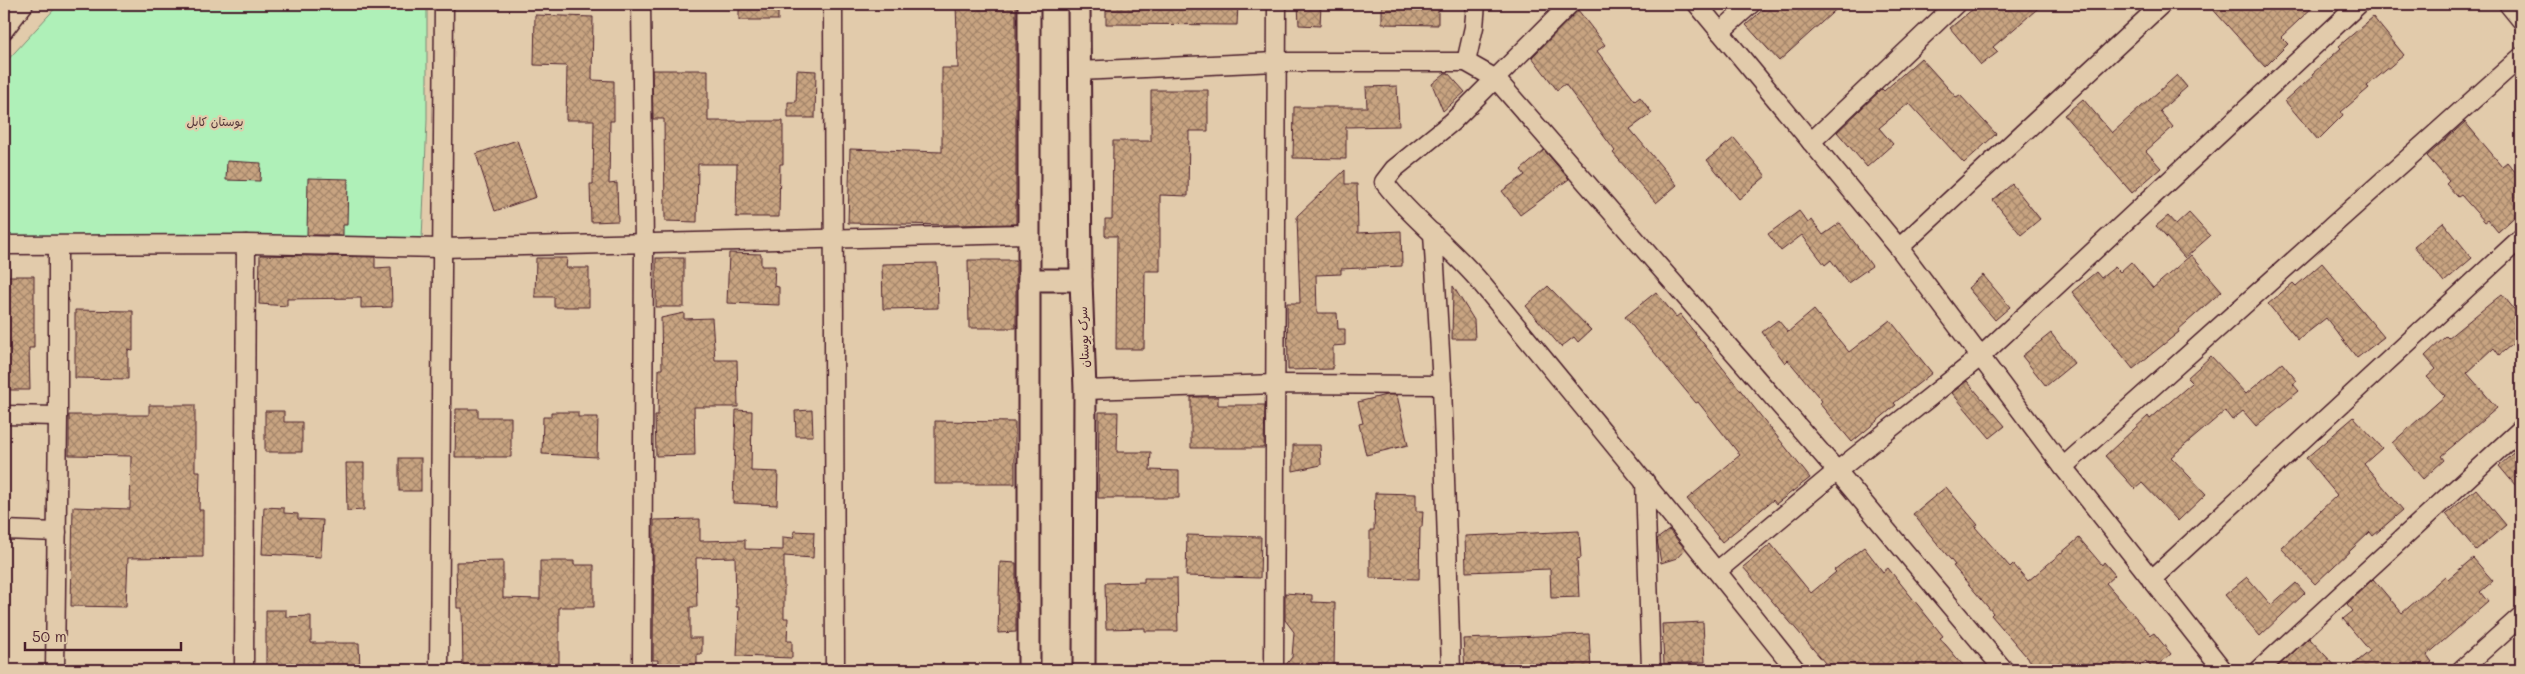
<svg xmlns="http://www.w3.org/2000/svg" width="2525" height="674" viewBox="0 0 2525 674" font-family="Mali,'Playpen Sans Arabic',sans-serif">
	<defs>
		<pattern id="building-cross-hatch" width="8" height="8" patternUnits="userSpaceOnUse" patternTransform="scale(1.25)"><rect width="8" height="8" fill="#c8a481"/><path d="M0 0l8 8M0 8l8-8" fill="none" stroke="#a4856a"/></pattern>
	</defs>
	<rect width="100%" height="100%" fill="#e2cbab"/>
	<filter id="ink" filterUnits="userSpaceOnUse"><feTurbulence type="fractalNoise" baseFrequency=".02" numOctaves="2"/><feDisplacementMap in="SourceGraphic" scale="10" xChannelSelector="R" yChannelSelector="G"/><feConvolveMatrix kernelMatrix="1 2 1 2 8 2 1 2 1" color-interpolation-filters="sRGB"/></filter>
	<g filter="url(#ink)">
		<polygon fill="#aff0b8" stroke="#7c8872" points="59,4 427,4 427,120 422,239 4,239 4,64"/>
		<g fill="url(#building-cross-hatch)" stroke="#4a1f2b">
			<rect x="739" y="4" width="39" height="16"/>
			<polygon points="956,4 1016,4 1016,224 949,225 848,223 850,149 942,152 942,68 958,68"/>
			<polygon points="1106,4 1238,4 1237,25 1106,24"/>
			<polygon points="1298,4 1321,4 1320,26 1299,25"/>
			<polygon points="1769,4 1842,4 1779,61 1746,25"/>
			<polygon points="1979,4 2043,4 1993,47 1998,52 1981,65 1950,28"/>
			<polygon points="2208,4 2316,4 2281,37 2288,44 2265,67"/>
			<polygon points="1382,5 1438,5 1438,25 1382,24"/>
			<polygon points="1578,10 1605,45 1597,51 1635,101 1640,97 1652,113 1630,129 1677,185 1656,203 1613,153 1615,151 1565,84 1557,90 1532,57"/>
			<polygon points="535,15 593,17 592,80 614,81 614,121 610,121 609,184 617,183 618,221 591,222 590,184 593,184 594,120 566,120 567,66 534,65"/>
			<polygon points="2373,17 2404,55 2367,86 2369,88 2341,112 2343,115 2318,140 2285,101 2313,76 2312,74 2341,48 2339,46"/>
			<polygon points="1921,58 1956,97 1960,95 1996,134 1964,163 1909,103 1879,128 1893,144 1867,167 1837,132 1882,89 1884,91"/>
			<polygon points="652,70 708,70 708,121 783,121 783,164 780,164 779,217 736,217 737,164 698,164 697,222 665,221 664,119 653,119"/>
			<polygon points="797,70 816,71 815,118 788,118 788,102 796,102"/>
			<polygon points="1445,73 1448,73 1465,92 1443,111 1432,84"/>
			<polygon points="2177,75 2187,87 2160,111 2173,127 2146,151 2161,168 2132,193 2064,115 2083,99 2112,133"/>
			<polygon points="1397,86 1399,126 1346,127 1346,159 1293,158 1294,107 1367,107 1366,87"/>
			<polygon points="1151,90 1208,90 1208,131 1189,131 1188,196 1160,195 1160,271 1145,271 1144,349 1116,349 1117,236 1105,236 1105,219 1112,219 1113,141 1151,141"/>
			<polygon points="2465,122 2502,166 2507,162 2521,179 2521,211 2498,232 2488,220 2485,222 2461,195 2458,197 2446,184 2449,181 2427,156"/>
			<polygon points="1734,138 1766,176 1739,199 1707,160"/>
			<polygon points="517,140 536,197 495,211 476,154"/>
			<polygon points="1544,150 1569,179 1520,215 1502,191 1525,175 1521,170"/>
			<polygon points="227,161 261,163 260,181 226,180"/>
			<polygon points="1345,170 1345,184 1357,184 1358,233 1401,231 1402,266 1341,269 1341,274 1316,275 1317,313 1337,313 1338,329 1345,329 1345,345 1333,346 1333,369 1288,370 1287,303 1300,303 1297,216"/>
			<polygon points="308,178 348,179 347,225 343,225 343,235 307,235"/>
			<polygon points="2012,184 2040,219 2021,235 1993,200"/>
			<polygon points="1799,211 1808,223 1812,220 1823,235 1840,223 1872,266 1848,283 1831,260 1825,265 1802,235 1781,251 1768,234"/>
			<polygon points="2189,213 2210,236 2185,258 2156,226 2168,216 2176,225"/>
			<polygon points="2443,222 2472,258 2444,282 2414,246"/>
			<polygon points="729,253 761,254 761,266 775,266 774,286 779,287 779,305 727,303"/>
			<polygon points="260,255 375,257 375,268 391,267 392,307 361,308 361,298 287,299 287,306 259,304"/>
			<polygon points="2191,255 2222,291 2178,330 2179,332 2133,369 2072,292 2096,272 2101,278 2115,267 2120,272 2131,262 2153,288"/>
			<polygon points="536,258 567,258 566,268 589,268 589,307 554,307 554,297 535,297"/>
			<rect x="656" y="258" width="28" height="49"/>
			<polygon points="968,260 1016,260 1016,328 969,328"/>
			<polygon points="937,263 938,308 883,309 882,264"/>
			<polygon points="2322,263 2384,337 2357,358 2326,318 2298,340 2268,304 2293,283 2296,286"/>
			<polygon points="1983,275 2010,307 1995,320 1968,288"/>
			<polygon points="4,276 34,276 34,348 29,348 30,390 4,390"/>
			<polygon points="1453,286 1474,320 1475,339 1452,339"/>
			<polygon points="1548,286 1591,330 1578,342 1574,337 1561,347 1526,306"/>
			<polygon points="1656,292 1676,317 1680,314 1810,478 1776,504 1773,500 1722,542 1687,499 1740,455 1698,402 1696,403 1625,317"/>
			<polygon points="2502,294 2521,318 2521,337 2499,355 2494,348 2467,373 2497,408 2441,456 2444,460 2423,479 2392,443 2445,396 2427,377 2436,369 2425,356 2446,336 2448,338"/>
			<polygon points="75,310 133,311 133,351 128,350 128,379 75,378"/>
			<polygon points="1814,310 1849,352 1890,320 1932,373 1894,403 1896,405 1852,442 1819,403 1822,401 1788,360 1785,363 1762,332 1778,320 1788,332"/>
			<polygon points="684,313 684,319 712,318 715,360 737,360 738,407 694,407 695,455 656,456 655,415 658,415 659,369 662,369 661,318"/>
			<polygon points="2051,333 2074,363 2046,386 2022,356"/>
			<polygon points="2211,356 2246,394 2282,363 2297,381 2293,384 2299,391 2256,426 2243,411 2232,420 2225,411 2171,457 2206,494 2178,521 2142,483 2135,489 2105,456 2148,416 2150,419 2192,383 2187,378"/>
			<polygon points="1967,381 2005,426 1990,438 1952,393"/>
			<polygon points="1386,395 1397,395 1408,445 1366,455 1359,424 1363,423 1358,402"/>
			<polygon points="1191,397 1218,397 1218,405 1265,405 1264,448 1191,448"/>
			<polygon points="149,405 195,405 195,471 200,471 199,510 203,510 203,557 128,558 126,607 71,606 73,507 130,509 131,456 69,455 69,415 149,415"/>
			<polygon points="456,409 478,409 478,417 511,417 511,457 455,457"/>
			<polygon points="736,410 752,411 751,471 778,472 777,505 733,503"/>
			<polygon points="812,410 813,436 796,436 795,411"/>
			<polygon points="265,411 284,411 284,422 302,422 302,452 265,452"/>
			<polygon points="551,412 578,412 578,417 598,417 597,457 542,454 543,417 551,417"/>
			<polygon points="1099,412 1118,412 1117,452 1151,452 1150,470 1179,471 1179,498 1098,498"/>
			<polygon points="2354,417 2382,448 2364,464 2403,510 2373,536 2370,532 2315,584 2281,548 2337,495 2306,458"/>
			<polygon points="935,421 1015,422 1015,484 935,484"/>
			<polygon points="1293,445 1320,445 1321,465 1293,471"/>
			<polygon points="2521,446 2521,492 2499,466"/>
			<rect x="399" y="458" width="22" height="33"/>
			<polygon points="346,463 364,463 364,510 347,511"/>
			<polygon points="1946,487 1978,525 1975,527 2010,567 2013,564 2028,581 2079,538 2102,565 2104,562 2115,575 2106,583 2151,635 2154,633 2171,654 2153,669 2146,661 2134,670 2038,670 1991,615 1993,613 1953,566 1955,565 1913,514"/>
			<polygon points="2476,489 2506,525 2476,550 2446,514"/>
			<polygon points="1375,493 1416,494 1416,511 1423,511 1422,527 1420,527 1419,579 1370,578 1370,530 1374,530"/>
			<polygon points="264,507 284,508 284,513 298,514 298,519 323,520 321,557 262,554"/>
			<polygon points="700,519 700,541 745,540 745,549 783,550 783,537 793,538 794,531 814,532 813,558 784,556 784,618 788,618 787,641 792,641 792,658 737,656 739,607 736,607 735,557 696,558 697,607 690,607 690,638 702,638 702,654 697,654 697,670 657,670 658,660 653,660 654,520"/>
			<polygon points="1669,530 1685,549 1677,558 1661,563 1657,539"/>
			<polygon points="1579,531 1581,558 1577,559 1579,597 1551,598 1550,569 1466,572 1465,536"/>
			<polygon points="1187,535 1261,537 1260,578 1186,576"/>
			<polygon points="1771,544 1811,593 1836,572 1834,570 1864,547 1883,572 1888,568 1943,636 1940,638 1967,670 1831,670 1743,567"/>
			<polygon points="2473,558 2493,581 2480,592 2488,602 2427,655 2432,662 2422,670 2347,670 2370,651 2343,619 2353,611 2347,604 2373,579 2402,613 2445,576 2448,579"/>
			<polygon points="503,561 503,598 540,599 540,561 574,561 574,565 594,565 594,607 559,607 559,670 463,670 462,608 457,608 456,562"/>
			<polygon points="1000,562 1016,563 1016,632 998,633"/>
			<polygon points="2247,577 2271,605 2296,583 2305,593 2260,636 2225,595"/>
			<polygon points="1144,578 1177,578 1178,631 1145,631 1145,628 1106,629 1105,583 1144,582"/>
			<polygon points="1285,593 1312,595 1312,602 1335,603 1334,670 1285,670 1285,666 1292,657 1294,632 1285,620"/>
			<polygon points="266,610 286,610 286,617 311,616 311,643 359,643 360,670 266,670"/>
			<polygon points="1703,622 1705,662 1664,664 1662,624"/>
			<polygon points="1589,634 1591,670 1465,670 1463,639"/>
			<polygon points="2309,638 2339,670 2274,670"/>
		</g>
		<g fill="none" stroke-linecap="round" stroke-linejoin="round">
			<g stroke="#4a1f2b" stroke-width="21">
				<g id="minor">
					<polyline points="641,4 644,243 642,670"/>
					<polyline points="833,4 835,670"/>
					<path d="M 1570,4 L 1452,122 L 1394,169 L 1384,182 C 1412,219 1451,247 1481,283 C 1587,411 1692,540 1796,670"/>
					<polyline points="1697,4 1899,248 2063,467 2223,670"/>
					<polyline points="2508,4 2521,20"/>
					<polyline points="4,30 24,4"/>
					<polyline points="1720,32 1751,4"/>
					<polyline points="1466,62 1474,27 1476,4"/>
					<polyline points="1079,71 1276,62 1466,62 1496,79 1837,471 2004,670"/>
					<polyline points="1811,142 1956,4"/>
					<polyline points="1433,233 1442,385 1451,670"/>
					<polyline points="4,245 246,244 441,248 1029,234"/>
					<polyline points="1899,248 2162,4"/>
					<polyline points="1085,390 1277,384 1442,385"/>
					<polyline points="4,415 58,416"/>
					<polyline points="2063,467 2521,57"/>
					<polyline points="1645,481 1651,670"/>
					<polyline points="4,530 57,532"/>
					<polyline points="1717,571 1837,471 1980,357 2359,4"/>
					<polyline points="2151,580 2521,238"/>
					<polyline points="55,670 58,416 58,246"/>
					<polyline points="244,670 246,244"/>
					<polyline points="439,670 444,4"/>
					<polyline points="1274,670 1277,4"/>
					<polyline points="2259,670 2521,429"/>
					<polyline points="2461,670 2521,616"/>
				</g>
			</g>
			<g stroke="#4a1f2b" stroke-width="25">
				<g id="tertiary">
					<polyline points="1079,4 1081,280 1085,390 1084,670"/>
					<polyline points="1029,280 1081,280"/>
					<polyline points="1029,670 1029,4"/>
				</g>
			</g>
			<use href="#minor" stroke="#e2cbab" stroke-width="18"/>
			<use href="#tertiary" stroke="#e2cbab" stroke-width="21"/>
		</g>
	</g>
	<g text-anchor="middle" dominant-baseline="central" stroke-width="4.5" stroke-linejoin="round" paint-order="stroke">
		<g font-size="12" fill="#543439" stroke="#e2cbab">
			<text x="215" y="121">بوستان کابل</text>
		</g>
		<g font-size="12" fill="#4a1f2b" stroke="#e2cbab">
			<text transform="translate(1083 337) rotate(-92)">سرک بوستان</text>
		</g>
	</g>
	<rect width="2525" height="674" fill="none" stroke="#e2cbab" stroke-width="20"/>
	<rect x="10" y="10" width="2505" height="654" fill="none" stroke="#4a1f2b" stroke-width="2" filter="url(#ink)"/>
	<path d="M25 642v8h156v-8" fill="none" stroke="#4a1f2b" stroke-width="2.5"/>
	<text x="32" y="642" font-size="15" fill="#4a1f2b" stroke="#e2cbab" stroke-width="4" paint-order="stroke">50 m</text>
</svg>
